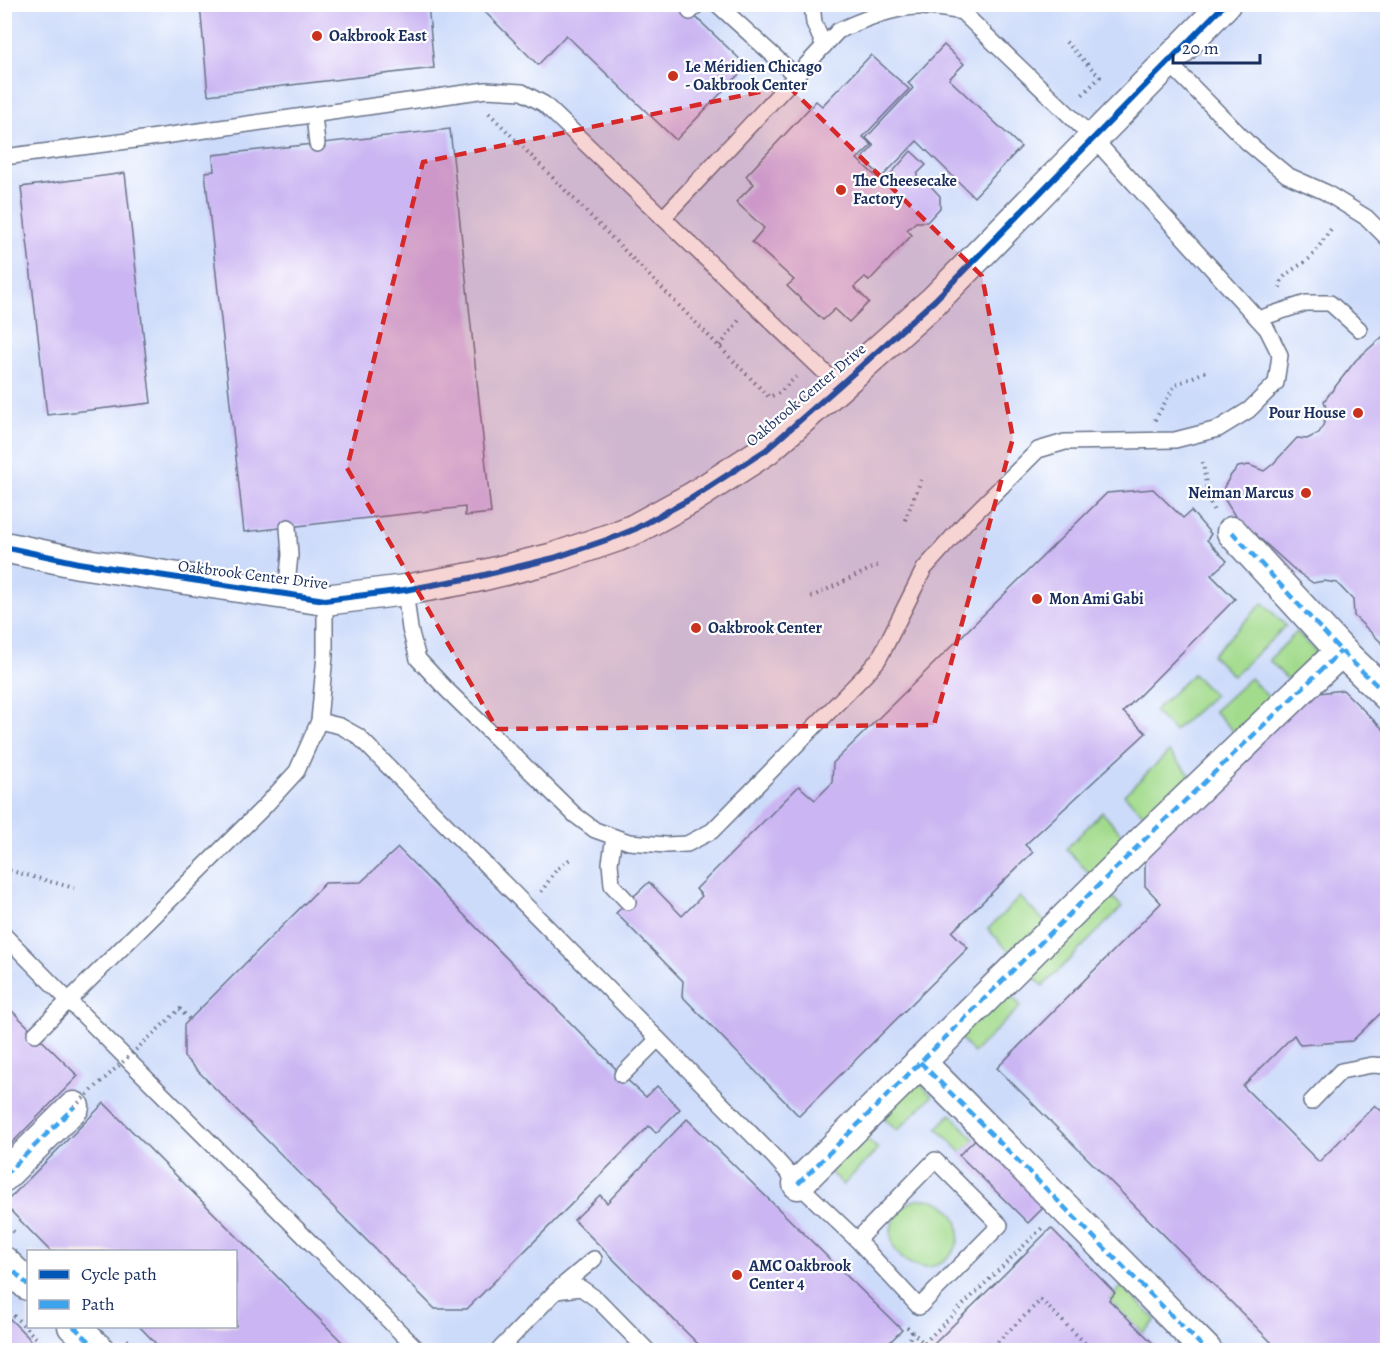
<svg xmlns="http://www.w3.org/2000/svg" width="1392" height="1355" viewBox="0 0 1392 1355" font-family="Alegreya,serif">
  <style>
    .built { fill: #cddbfa; fill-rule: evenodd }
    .green { fill: #a3db8d; stroke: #5f8576; stroke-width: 1.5 }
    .building { fill: #cbb5f2 }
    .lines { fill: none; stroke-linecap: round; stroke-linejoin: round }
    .lane-casing { stroke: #687289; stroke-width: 18 }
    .street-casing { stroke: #687289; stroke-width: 33 }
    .path { stroke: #687289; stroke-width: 4; stroke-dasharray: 1.5 4.5; stroke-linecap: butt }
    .lane { stroke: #fff; stroke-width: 15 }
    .street { stroke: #fff; stroke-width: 30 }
    .path-bridge { stroke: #687289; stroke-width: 4; stroke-dasharray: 1.5 4.5; stroke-linecap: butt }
    .quiet { stroke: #3da3ed; stroke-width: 4.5; stroke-dasharray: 9 4.5; stroke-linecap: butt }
    .cycleway-casing { stroke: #fff; stroke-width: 10 }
    .cycleway { stroke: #0057b8; stroke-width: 6 }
    .marked { fill: #d62828; fill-opacity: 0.2; stroke: #d62828; stroke-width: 4.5; stroke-dasharray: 12 8; stroke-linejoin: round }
    .poi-dot { fill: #c8321e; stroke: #fff; stroke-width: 2 }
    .labels { text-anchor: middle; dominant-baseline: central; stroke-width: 4.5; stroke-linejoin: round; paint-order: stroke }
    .poi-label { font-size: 16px; font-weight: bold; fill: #1b2f5e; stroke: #fff; text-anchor: start }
    .street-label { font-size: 16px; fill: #1b2f5e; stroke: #fff }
  </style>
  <rect width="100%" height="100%" fill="#fff"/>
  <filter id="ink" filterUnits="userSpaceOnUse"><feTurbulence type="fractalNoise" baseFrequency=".0167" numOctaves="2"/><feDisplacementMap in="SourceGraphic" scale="12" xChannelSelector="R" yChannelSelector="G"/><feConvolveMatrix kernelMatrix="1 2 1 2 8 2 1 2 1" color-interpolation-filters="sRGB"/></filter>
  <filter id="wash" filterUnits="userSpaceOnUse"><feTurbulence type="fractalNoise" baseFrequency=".008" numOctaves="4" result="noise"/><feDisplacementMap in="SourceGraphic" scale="24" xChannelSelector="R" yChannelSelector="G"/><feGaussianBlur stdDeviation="1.35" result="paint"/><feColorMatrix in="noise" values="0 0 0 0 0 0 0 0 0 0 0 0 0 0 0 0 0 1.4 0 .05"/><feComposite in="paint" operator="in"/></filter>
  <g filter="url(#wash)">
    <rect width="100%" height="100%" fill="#f6edda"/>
    <!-- built -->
    <path class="built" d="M5,5H1387V1350H5ZM28,1252H236V1326H28Z"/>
    <!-- green -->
    <g class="green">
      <path d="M1263,603L1286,626L1233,676L1212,655Z"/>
      <path d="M1297,632L1319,655L1291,683L1269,660Z"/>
      <path d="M1193,674L1214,695L1174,731L1154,711Z"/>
      <path d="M1250,678L1273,702L1239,737L1214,711Z"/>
      <path d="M1169,752L1195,780L1151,821L1124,795Z"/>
      <path d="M1102,812L1130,843L1095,879L1066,849Z"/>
      <path d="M1104,888L1122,907L1043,986L1023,967Z"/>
      <path d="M1020,897L1048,925L1015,958L988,929Z"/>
      <path d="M1005,989L1021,1006L973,1053L958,1035Z"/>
      <path d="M914,1077L932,1096L897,1131L879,1113Z"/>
      <path d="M951,1114L975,1140L962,1153L937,1128Z"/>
      <path d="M859,1131L878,1149L843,1185L825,1167Z"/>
      <circle cx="925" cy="1233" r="34"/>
      <path d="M1122,1286L1156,1320L1143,1333L1109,1300Z"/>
    </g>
    <g id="blocks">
      <!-- building -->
      <g class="building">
        <path d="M200,4H428L434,68L208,95Z"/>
        <path d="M477,4H682L747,66L676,140L566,35L538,65Z"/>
        <path d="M944,45L964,64L949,79L1021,147L974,197L917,141L882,177L862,158L874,146L866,138L913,88L908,83Z"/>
        <path d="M871,55L909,89L863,137L872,145L857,159L883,183L911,151L926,165L917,174L918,182L926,181L940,196V208L927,222H916L907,230L912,235L869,281L865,277L854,287L869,302L849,322L835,309L823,320L787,286L794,280L752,242L764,228L736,202L754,184L746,176L816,101L822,106Z"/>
        <path d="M450,129L491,513L465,516V507L244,532L205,172L214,171L213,155Z"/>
        <path d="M125,173L151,403L47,415L21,187Z"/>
        <path d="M1388,332V649L1354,616L1353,600L1337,583L1324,581L1313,583L1296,571L1235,516L1225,500L1224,487L1231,475L1238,467L1249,465L1264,471L1273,464L1297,438L1307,439L1319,433L1324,423L1327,411L1324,401L1356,360Z"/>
        <path d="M1153,489L1183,518L1191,511L1211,534L1207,540L1227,561L1211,575L1235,599L1123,712L1146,733L1025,845L1033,852L952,932L968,948L799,1116L682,996L683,981L616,913L649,882L682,916L702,896L696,889L799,786L815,800L832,783L833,763L1107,493Z"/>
        <path d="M1343,690L1388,734V1006L1352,1041L1300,1045L1294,1035L1243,1086L1319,1162L1375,1105L1388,1117V1350H1279L997,1068L1161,903L1145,886V847L1311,694Z"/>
        <path d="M398,848L622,1075L646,1097L657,1086L680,1109L656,1133L649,1126L467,1309H435L184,1057V1025L325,883L361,882Z"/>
        <path d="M4,1003L78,1076L4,1151Z"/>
        <path d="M104,1103L350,1350H162L139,1326H236V1252H51L4,1204Z"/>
        <path d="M687,1119L902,1330L882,1350H704L574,1220L600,1195L607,1203Z"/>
        <path d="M983,1132L1051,1200L1028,1223L959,1155Z"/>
        <path d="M1051,1228L1115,1293L1109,1300L1160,1350H928Z"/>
        <path d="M4,1313L28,1337L36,1350H4Z"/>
      </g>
    </g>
  </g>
  <g filter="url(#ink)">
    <use href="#blocks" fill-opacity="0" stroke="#687289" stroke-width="1.5"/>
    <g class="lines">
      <!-- lane casing -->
      <g class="lane-casing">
        <g id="lane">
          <path d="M717,4L796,76"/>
          <path d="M812,4L814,23L824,46"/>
          <path d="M690,12L698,4"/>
          <path d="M1168,62L1247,142L1287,175L1325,192L1367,218L1388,239"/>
          <path d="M314,115L317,144"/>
          <path d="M4,157L143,139L486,90L522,92L544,104L839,386"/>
          <path d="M1258,319L1306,303H1330L1359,329"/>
          <path d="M405,590L410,629L418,659L447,690L575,815L595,830L629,842L666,845L687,844L712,831L865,675L878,660L884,649L924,569L965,523L1038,450L1065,442L1175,440L1218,429L1249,410L1276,383L1280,355L1267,329L1093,138L962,12C944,9 924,5 905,8C882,12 859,21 838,31L663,218"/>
          <path d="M286,594L290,555L288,527"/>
          <path d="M319,721L340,726L358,736L658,1039L622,1075"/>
          <path d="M614,837L610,863L612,885L628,902"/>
          <path d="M4,935L68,1000L418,1350"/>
          <path d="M35,1034L264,807L297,771L319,721L325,655V600"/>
          <path d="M658,1039L775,1158L798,1184L857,1240L919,1307L1000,1225L935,1160L857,1240"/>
          <path d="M1311,1102L1341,1071L1372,1065L1388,1066"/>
          <path d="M556,1291L581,1288L598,1300L647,1350"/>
          <path d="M499,1350L556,1291L594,1259"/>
        </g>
      </g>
      <!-- street casing -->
      <g class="street-casing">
        <g id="street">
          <path d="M1232,532L1341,651L1388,696"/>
          <path d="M4,547L79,563L325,600L405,590L476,577L554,558L618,536L635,529L692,498L766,450L839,386L935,300L1225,4"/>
          <path d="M920,1062L1206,1350"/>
          <path d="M4,1176L74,1107"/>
          <path d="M798,1184L1142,842L1341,651"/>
          <path d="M4,1262L28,1285"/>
          <path d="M73,1326L99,1350"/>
        </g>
      </g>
      <!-- path -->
      <g class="path">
        <path d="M1066,42L1100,77L1080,97"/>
        <path d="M489,113L769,397L779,393L796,377"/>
        <path d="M1280,288C1281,271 1300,268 1311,257C1318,249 1324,238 1331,229"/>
        <path d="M720,346L739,320"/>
        <path d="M1155,420L1175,385L1209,370"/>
        <path d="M1203,462L1208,499L1214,511"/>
        <path d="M905,520L921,480"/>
        <path d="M811,597L881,564"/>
        <path d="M4,869L74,888"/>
        <path d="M541,892L557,869L573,857"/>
        <path d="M4,1223L15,1233"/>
        <path d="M5,1307L42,1344L45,1350"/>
        <path d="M907,1327L924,1343L1044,1226"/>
        <path d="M127,1340L144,1350"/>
        <path d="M906,1350L912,1331"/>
        <path d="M989,1350L1041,1300L1092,1350"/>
      </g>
      <!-- lane -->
      <use href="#lane" class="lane"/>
      <!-- street -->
      <use href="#street" class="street"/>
      <!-- path-bridge -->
      <path class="path-bridge" d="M74,1107L180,1009L189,1019"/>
      <!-- quiet -->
      <g class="quiet">
        <path d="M1232,532L1341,651L1388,696"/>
        <path d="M920,1062L1206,1350"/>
        <path d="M4,1176L74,1107"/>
        <path d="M798,1184L1142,842L1341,651"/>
        <path d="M4,1262L28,1285"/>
        <path d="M73,1326L99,1350"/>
      </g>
      <!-- cycleway casing -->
      <g class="cycleway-casing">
        <path id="cycleway" d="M4,547L79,563L325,600L405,590L476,577L554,558L618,536L635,529L692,498L766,450L839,386L935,300L1225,4"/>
      </g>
      <!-- cycleway -->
      <use href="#cycleway" class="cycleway"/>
    </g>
  </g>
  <!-- marked area -->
  <path class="marked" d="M788,86L982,276L1013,438L934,725L497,729L347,468L423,162Z"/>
  <!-- markers -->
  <g class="poi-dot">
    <circle cx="317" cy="36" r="6"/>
    <circle cx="673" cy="76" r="6"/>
    <circle cx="841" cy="190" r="6"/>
    <circle cx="1358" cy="413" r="6"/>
    <circle cx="1306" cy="493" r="6"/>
    <circle cx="1037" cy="599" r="6"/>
    <circle cx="696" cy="628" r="6"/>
    <circle cx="737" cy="1275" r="6"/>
  </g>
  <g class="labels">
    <!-- poi labels -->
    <g class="poi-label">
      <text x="329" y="36">Oakbrook East</text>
      <text x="685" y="67">Le Méridien Chicago<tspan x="685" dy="18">- Oakbrook Center</tspan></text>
      <text x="853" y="181">The Cheesecake<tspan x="853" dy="18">Factory</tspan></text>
      <text x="1346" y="413" text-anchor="end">Pour House</text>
      <text x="1294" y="493" text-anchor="end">Neiman Marcus</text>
      <text x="1049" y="599">Mon Ami Gabi</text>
      <text x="708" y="628">Oakbrook Center</text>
      <text x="749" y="1266">AMC Oakbrook<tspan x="749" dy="18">Center 4</tspan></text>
    </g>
    <!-- street labels -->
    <g class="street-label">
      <text transform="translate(806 395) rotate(-40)">Oakbrook Center Drive</text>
      <text transform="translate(253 575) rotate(7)">Oakbrook Center Drive</text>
    </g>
  </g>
  <!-- margin -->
  <rect width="1392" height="1355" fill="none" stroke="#fff" stroke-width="24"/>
  <!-- legend -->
  <rect x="27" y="1250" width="210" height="78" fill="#ffffff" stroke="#a4acbf" stroke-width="1.5"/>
  <rect x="39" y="1270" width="30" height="9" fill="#0057b8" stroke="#a4acbf" stroke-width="1.5"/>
  <text x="81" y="1280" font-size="18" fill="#1b2f5e">Cycle path</text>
  <rect x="39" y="1300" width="30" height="9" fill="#3da3ed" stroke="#a4acbf" stroke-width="1.5"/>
  <text x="81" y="1310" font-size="18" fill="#1b2f5e">Path</text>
  <!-- scale -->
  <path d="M1173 54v9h87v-9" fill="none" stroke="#1b2f5e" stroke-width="3"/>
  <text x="1182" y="54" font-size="18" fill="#1b2f5e" stroke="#ffffff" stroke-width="4.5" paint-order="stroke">20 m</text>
</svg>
